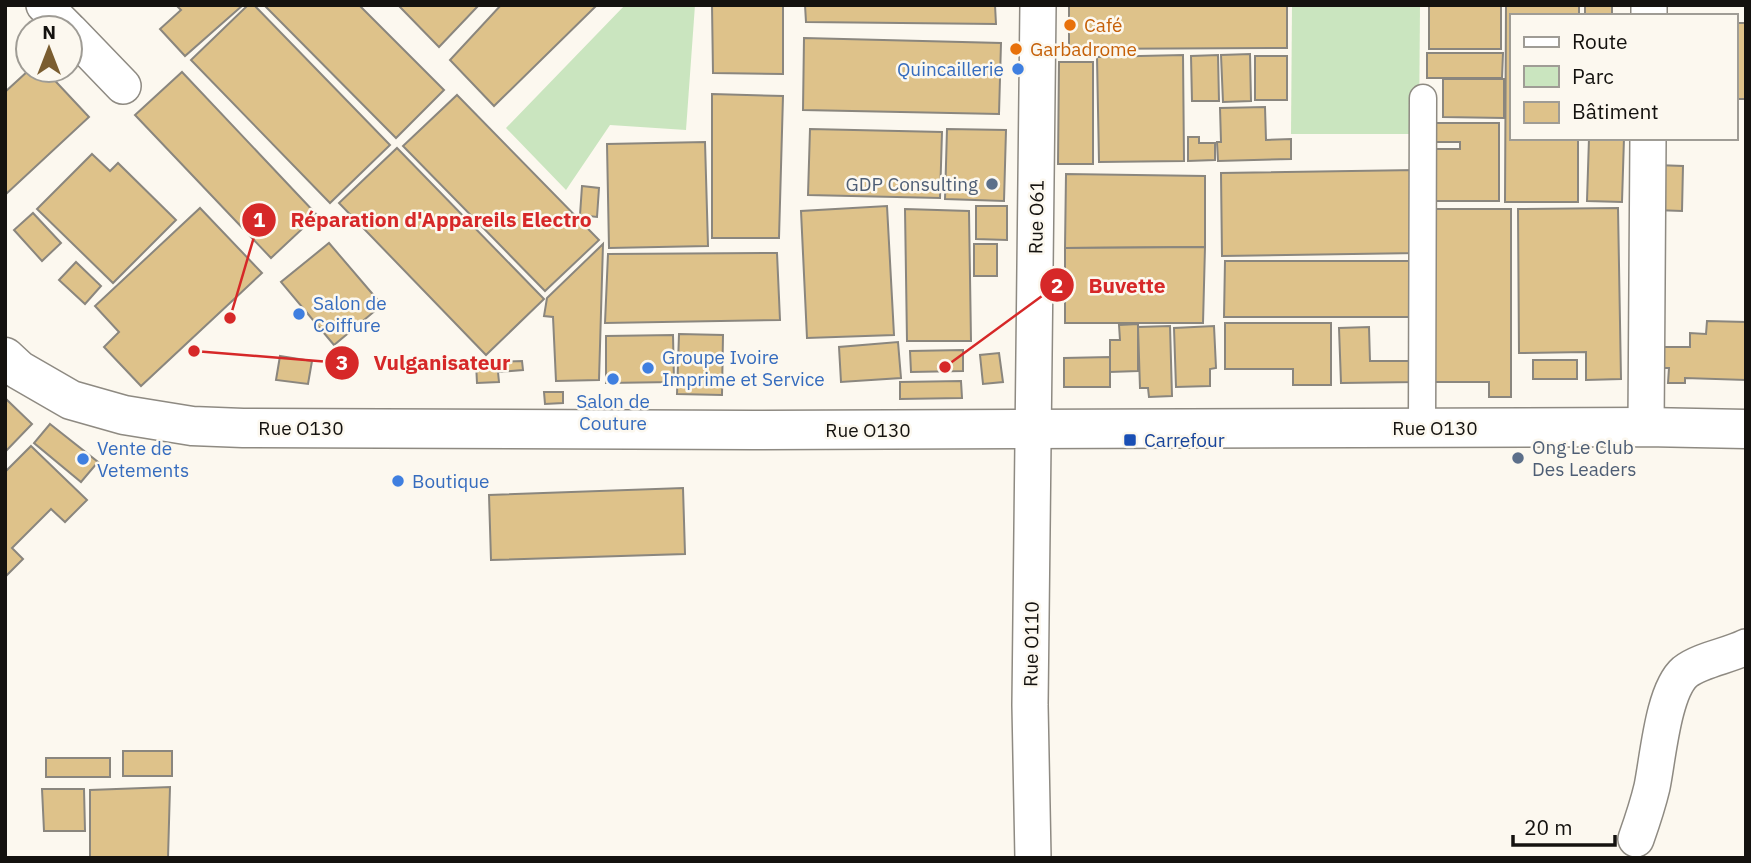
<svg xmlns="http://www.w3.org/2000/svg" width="1751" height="863" viewBox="0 0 1751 863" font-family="'IBM Plex Sans',sans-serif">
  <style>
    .green { fill: #cae5bf }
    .building { fill: #dec28a; stroke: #8a867e; stroke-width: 2 }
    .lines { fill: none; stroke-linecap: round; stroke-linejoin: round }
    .pedestrian-casing { stroke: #8e8a82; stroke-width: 29 }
    .minor-casing { stroke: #8e8a82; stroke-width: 38 }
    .tertiary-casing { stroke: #8e8a82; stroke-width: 41 }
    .pedestrian { stroke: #fff; stroke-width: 26 }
    .minor { stroke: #fff; stroke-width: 35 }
    .tertiary { stroke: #fff; stroke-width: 38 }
    .food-dot { fill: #e8710a; stroke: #fcf8ef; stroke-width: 2.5 }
    .shop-dot { fill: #3f7fe0; stroke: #fcf8ef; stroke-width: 2.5 }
    .service-dot { fill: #5c6f8a; stroke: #fcf8ef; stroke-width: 2.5 }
    .transit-dot { fill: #1a4fb4; stroke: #fcf8ef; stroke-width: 2.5 }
    .labels { text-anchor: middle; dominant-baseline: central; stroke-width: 5; stroke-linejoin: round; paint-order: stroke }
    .food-label { font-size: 19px; fill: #c56008; stroke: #fcf8ef; text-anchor: start }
    .shop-label { font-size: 19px; fill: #366cbe; stroke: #fcf8ef; text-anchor: start }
    .service-label { font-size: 19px; fill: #4e5e75; stroke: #fcf8ef; text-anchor: end }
    .street-label { font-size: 19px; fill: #14120f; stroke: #fcf8ef }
    .transit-label { font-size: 19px; fill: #164399; stroke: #fcf8ef; text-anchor: start }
    .leader { fill: none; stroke: #d62828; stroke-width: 2.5 }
    .callout-dot { fill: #d62828; stroke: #fcf8ef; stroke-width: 2.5 }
    .mark-label { font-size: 21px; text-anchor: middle; font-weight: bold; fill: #fff }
    .callout-label { font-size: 21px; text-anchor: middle; font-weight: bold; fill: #d62828; stroke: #fcf8ef; stroke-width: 5; stroke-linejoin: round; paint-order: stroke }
  </style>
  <rect width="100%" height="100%" fill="#fcf8ef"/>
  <!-- green -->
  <g class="green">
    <path d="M625,5H695L686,130L610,125L566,190L506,128Z"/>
    <path d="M1292,5H1420L1419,134H1291Z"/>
  </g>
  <!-- building -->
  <g class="building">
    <path d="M176,5H243L185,56L160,29L181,10Z"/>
    <path d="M248,5H254L390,145L330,203L191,60Z"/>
    <path d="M264,5H359L444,90L396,138Z"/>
    <path d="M398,5H479L439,47Z"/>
    <path d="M501,5H593L595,7L494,106L450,60Z"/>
    <path d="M712,5H783V74L713,73Z"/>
    <path d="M805,5H995L996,24L806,22Z"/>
    <path d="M1069,5H1287V48L1069,49Z"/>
    <rect x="1429" y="5" width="72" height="44"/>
    <path d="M1506,5H1579V16H1511V138H1578V202H1505Z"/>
    <rect x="1585" y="5" width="27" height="11"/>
    <rect x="1735" y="23" width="11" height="76"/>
    <path d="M804,38L1001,43L999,114L803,110Z"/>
    <path d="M1427,53H1503L1502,78H1427Z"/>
    <path d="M1250,54L1251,101L1223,102L1221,55Z"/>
    <path d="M1183,55L1184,161L1099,162L1097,57Z"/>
    <path d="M1218,55L1219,101H1192L1191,56Z"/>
    <rect x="1255" y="56" width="32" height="44"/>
    <path d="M1059,62H1093V164H1058Z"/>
    <path d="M29,70H45L89,117L5,195V92Z"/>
    <path d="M182,72L317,215L271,258L135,115Z"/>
    <path d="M1443,79H1504V118L1443,117Z"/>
    <path d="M712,94L783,96L779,238H712Z"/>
    <path d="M457,95L599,240L545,291L403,146Z"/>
    <path d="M1265,107L1266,140L1291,139V159L1218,161L1217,142H1221L1220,108Z"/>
    <path d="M1431,123H1499V201H1430V149H1460V142H1431Z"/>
    <path d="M810,129L942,132L940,198L808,195Z"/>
    <path d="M947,129L1006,130L1004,201L945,199Z"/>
    <path d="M1188,137H1199V143H1215V160L1188,161Z"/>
    <path d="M1589,138H1624L1622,202L1587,201Z"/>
    <path d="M705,142L708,246L609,248L607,144Z"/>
    <path d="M397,148L544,299L486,355L339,203Z"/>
    <path d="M92,154L110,171L118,163L176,220L113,283L37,209Z"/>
    <path d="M1656,165L1683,166L1682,211L1655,210Z"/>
    <path d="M1416,170L1418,253L1222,256L1221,173Z"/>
    <path d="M1066,174L1205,176V247L1065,248Z"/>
    <path d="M582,186L599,188L597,217L580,215Z"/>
    <path d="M887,206L894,335L807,338L801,211Z"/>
    <path d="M976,206H1007V240L976,239Z"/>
    <path d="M200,208L262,273L141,386L104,347L119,332L95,306Z"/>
    <path d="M1618,208L1621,379L1586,380V352L1519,353L1518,209Z"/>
    <path d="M905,209L969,211L971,341H907Z"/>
    <path d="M1429,209H1511V397H1489V382H1429Z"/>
    <path d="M33,213L61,243L42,261L14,230Z"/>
    <path d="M329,243L382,305L334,345L281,282Z"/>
    <path d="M603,244L599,380L556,381L553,317L544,316L547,298Z"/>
    <rect x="974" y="244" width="23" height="32"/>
    <path d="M1205,247L1203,323H1065V248Z"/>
    <path d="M777,253L780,320L605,323L608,254Z"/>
    <path d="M1225,261H1421V317H1224Z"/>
    <path d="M76,262L101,286L85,304L59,280Z"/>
    <path d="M1707,321L1746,322V380L1685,378V383H1668L1669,368H1662L1663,347H1690V333L1706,334Z"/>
    <path d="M1225,323H1331V385H1293V369H1225Z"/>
    <path d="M1138,324V371L1110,372V340H1120L1119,325Z"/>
    <path d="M1170,326L1172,396L1149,397L1148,388H1140L1138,327Z"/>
    <path d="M1214,326L1216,368L1210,369V386L1176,387L1174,328Z"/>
    <path d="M1369,327L1370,361H1416V382L1341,383L1339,328Z"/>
    <path d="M679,334L723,335L722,395L677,394Z"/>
    <path d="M673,335L674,382L606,383V336Z"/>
    <path d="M898,342L901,378L841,382L839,347Z"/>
    <path d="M963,350V371L911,372L910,351Z"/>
    <path d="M999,353L1003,382L983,384L980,355Z"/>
    <path d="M280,356L312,361L308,384L276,380Z"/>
    <path d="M1110,357V387H1064V358Z"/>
    <rect x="1533" y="360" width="44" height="19"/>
    <path d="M522,361L523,370L498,372L499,382L477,383L476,363Z"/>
    <path d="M961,381L962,398L900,399V382Z"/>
    <path d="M544,392H563V403L545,404Z"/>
    <path d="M5,398L32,424L5,452Z"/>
    <path d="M50,424L98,462L81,482L34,443Z"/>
    <path d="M31,446L87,500L65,522L51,509L12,548L23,559L5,577V472Z"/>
    <path d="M683,488L685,554L491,560L489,495Z"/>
    <rect x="123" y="751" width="49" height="25"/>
    <rect x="46" y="758" width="64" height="19"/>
    <path d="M170,787L168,858H90V790Z"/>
    <path d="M42,789H84L85,831H44Z"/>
  </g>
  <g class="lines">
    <!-- pedestrian casing -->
    <g class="pedestrian-casing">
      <path id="pedestrian" d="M1422,428L1423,98"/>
    </g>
    <!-- minor casing -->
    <g class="minor-casing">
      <g id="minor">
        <path d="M44,5L67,28"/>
        <path d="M1649,16V5"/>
        <path d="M70,31L123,86"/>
        <path d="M1646,427L1648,138"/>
        <path d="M1636,839C1642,822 1648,804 1652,787C1658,758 1663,691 1685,672C1700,660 1728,656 1746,647"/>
        <path d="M1033,858L1030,705L1038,5"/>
      </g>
    </g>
    <!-- tertiary casing -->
    <g class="tertiary-casing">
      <path id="tertiary" d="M5,357L19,370L71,400L124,415L192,426L243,428L753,430L1646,427L1746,429"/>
    </g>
    <!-- pedestrian -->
    <use href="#pedestrian" class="pedestrian"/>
    <!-- minor -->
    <use href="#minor" class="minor"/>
    <!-- tertiary -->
    <use href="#tertiary" class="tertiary"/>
  </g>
  <!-- markers -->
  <g class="food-dot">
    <circle cx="1070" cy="25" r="7"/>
    <circle cx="1016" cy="49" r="7"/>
  </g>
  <g class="shop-dot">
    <circle cx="1018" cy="69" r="7"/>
    <circle cx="299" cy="314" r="7"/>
    <circle cx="648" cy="368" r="7"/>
    <circle cx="613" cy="379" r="7"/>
    <circle cx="83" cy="459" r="7"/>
    <circle cx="398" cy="481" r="7"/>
  </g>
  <g class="service-dot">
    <circle cx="992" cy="184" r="7"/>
    <circle cx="1518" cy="458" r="7"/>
  </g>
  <rect class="transit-dot" x="1123" y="433" width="14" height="14" rx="3.5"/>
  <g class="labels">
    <!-- food labels -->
    <g class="food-label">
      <text x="1084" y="25">Café</text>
      <text x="1030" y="49">Garbadrome</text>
    </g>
    <!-- shop labels -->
    <g class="shop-label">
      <text x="1004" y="69" text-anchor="end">Quincaillerie</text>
      <text x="313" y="303">Salon de<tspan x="313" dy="22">Coiffure</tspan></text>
      <text x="662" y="357">Groupe Ivoire<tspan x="662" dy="22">Imprime et Service</tspan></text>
      <text x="613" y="401" text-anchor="middle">Salon de<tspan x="613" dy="22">Couture</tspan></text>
      <text x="97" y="448">Vente de<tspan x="97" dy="22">Vetements</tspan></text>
      <text x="412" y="481">Boutique</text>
    </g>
    <!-- service labels -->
    <g class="service-label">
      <text x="978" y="184">GDP Consulting</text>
      <text x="1532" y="447" text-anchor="start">Ong Le Club<tspan x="1532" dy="22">Des Leaders</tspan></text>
    </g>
    <!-- street labels -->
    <g class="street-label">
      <text transform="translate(1036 217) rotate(-89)">Rue O61</text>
      <text x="301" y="428">Rue O130</text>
      <text x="1435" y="428">Rue O130</text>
      <text x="868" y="430">Rue O130</text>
      <text transform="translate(1031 644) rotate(-89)">Rue O110</text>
    </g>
    <!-- transit labels -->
    <g class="transit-label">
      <text x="1144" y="440">Carrefour</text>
    </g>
  </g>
  <!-- callouts -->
  <path class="leader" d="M230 318L259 220M945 367L1057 285M194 351L342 363"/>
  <g class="callout-dot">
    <circle cx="230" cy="318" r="7"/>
    <circle cx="945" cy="367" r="7"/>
    <circle cx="194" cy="351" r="7"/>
    <circle cx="259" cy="220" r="18"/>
    <circle cx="1057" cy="285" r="18"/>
    <circle cx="342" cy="363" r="18"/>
  </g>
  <g class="mark-label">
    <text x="259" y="227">1</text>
    <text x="1057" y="293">2</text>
    <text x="342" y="370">3</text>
  </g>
  <g class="callout-label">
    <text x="441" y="227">Réparation d'Appareils Electro</text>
    <text x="1127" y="293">Buvette</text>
    <text x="442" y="370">Vulganisateur</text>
  </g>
  <!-- border -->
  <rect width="1751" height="863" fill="none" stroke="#14120f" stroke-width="14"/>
  <!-- legend -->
  <rect x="1510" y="14" width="228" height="126" fill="#fcf8ef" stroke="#9f9c95" stroke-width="2"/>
  <rect x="1524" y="37" width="35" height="10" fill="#ffffff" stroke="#9f9c95" stroke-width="2"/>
  <text x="1572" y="49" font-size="21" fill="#14120f">Route</text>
  <rect x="1524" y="66" width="35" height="21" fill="#cae5bf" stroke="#9f9c95" stroke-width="2"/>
  <text x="1572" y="84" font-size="21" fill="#14120f">Parc</text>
  <rect x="1524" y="102" width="35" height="21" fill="#dec28a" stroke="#9f9c95" stroke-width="2"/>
  <text x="1572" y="119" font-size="21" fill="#14120f">Bâtiment</text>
  <!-- north arrow -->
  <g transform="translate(49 49)"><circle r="33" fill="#fcf8ef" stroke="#9f9c95" stroke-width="2"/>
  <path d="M0-5L12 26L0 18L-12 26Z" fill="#7a5d30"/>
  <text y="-10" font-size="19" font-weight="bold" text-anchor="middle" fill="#14120f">N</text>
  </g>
  <!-- scale -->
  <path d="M1513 835v10h102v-10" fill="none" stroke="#14120f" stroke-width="3.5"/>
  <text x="1524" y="835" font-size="21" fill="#14120f" stroke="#fcf8ef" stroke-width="5" paint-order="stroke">20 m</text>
</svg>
